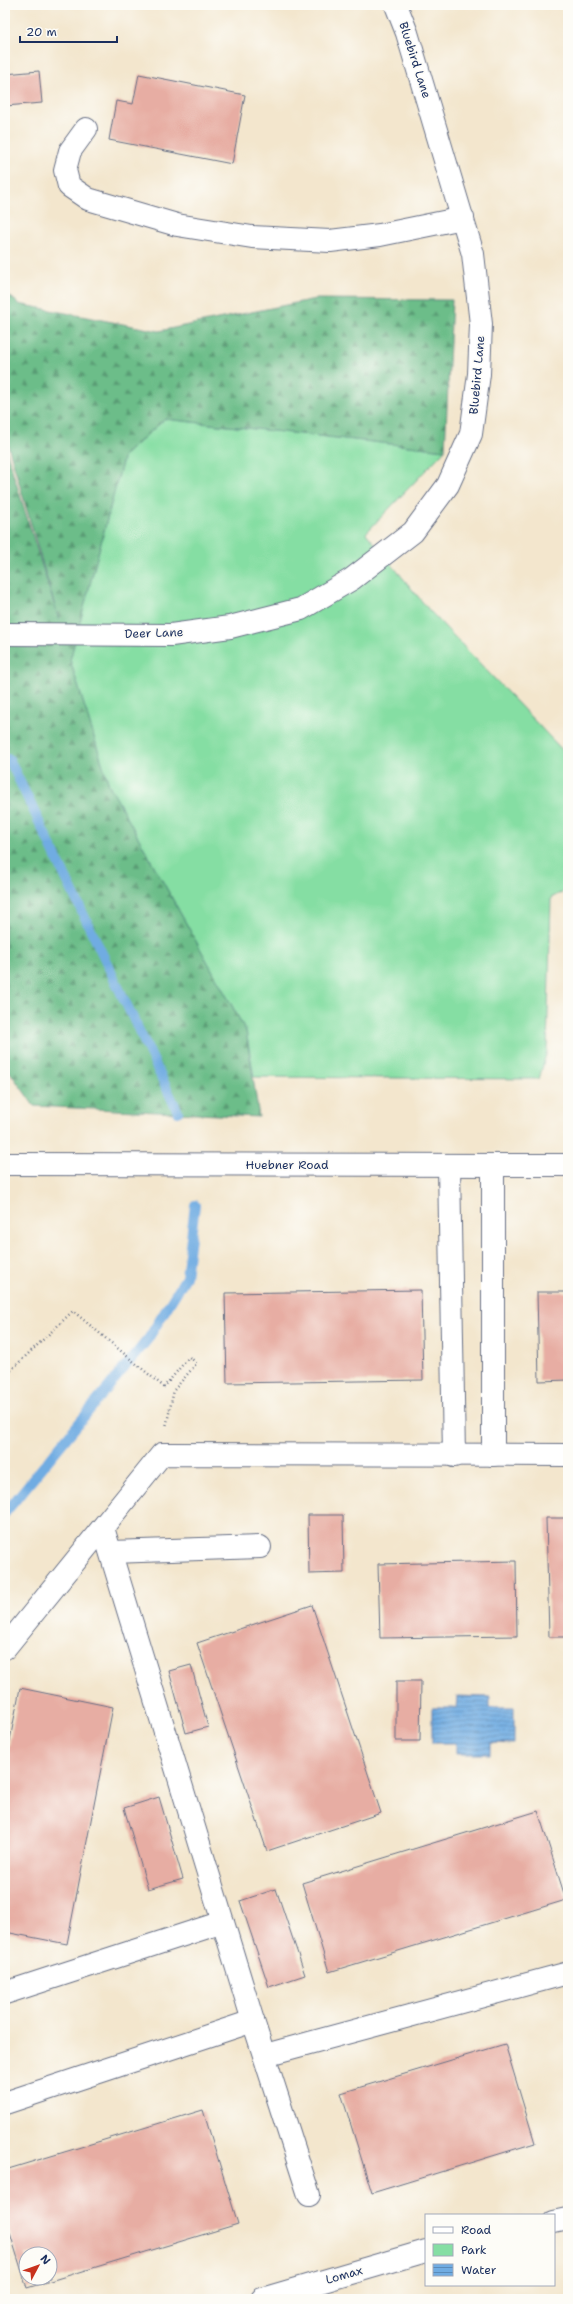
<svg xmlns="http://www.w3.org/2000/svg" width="573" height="2304" viewBox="0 0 573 2304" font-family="'Shantell Sans',sans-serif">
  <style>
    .green { fill: #85dea3; stroke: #508680 }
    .forest { fill: url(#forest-firs); stroke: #447674 }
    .water { fill: url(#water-rules); stroke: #466ea0 }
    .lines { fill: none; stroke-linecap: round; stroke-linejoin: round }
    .stream { stroke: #70ace2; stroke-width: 10 }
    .building { fill: #e7ada3; fill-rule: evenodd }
    .minor-casing { stroke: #676f85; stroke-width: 24 }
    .major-casing { stroke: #676f85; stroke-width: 24 }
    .path { stroke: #676f85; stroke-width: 2.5; stroke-dasharray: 1 3; stroke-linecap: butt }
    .minor { stroke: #fff; stroke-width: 22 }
    .major { stroke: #fff; stroke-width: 22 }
    .labels { text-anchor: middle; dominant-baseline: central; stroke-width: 3.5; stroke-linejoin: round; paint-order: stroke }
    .street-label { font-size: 12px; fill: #1b2f5e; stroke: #fdfcf7 }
  </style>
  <defs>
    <pattern id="forest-firs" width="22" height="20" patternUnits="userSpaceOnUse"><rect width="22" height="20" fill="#6cbd89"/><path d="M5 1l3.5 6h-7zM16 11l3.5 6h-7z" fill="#589a73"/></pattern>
    <pattern id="water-rules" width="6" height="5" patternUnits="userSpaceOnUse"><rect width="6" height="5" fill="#70ace2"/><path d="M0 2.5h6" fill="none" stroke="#5b8cba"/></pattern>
  </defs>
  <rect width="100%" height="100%" fill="#fdfcf7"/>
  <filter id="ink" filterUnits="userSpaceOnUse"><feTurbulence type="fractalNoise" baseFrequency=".025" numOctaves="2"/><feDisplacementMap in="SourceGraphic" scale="8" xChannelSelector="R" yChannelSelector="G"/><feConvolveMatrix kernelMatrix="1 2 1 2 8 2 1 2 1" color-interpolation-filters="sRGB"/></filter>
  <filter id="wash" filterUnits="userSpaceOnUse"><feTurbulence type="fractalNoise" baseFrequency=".012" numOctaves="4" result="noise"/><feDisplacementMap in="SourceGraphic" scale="16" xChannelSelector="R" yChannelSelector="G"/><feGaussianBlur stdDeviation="0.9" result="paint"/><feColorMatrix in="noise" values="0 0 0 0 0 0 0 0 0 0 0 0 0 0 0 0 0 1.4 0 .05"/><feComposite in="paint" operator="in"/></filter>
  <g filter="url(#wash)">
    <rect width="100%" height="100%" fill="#f3e6cd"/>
    <!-- green -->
    <path class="green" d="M165,419L445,450L366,533L429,610L568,756V889L551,898L547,1051L539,1079L254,1077L246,1031L109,785L70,660L124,455Z"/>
    <!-- forest -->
    <path class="forest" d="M5,292L19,304L159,331L315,299L452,300L445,450L165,419L124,455L70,660L109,785L246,1031L259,1117L34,1106L5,1065V447L59,620L5,435Z"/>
    <!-- water -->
    <path class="water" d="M457,1696L490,1697V1708H514V1744L490,1743V1754H456V1743H432V1708H456Z"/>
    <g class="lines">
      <!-- stream -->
      <g class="stream">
        <path d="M9,759L178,1112"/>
        <path d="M5,1513L148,1339L186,1277L195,1205"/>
      </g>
    </g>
    <g id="blocks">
      <!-- building -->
      <g class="building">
        <path d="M39,71L42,103L5,106V74Z"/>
        <path d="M139,74L245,95L232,164L109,140L116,101L133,104Z"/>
        <path d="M421,1290L423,1380L227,1383L225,1293Z"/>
        <path d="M537,1292H568V1380L539,1381Z"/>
        <path d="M308,1515H343L344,1573L309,1574Z"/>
        <path d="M546,1518H568V1637H549Z"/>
        <path d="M516,1561L517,1636L380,1638L378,1564Z"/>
        <path d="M312,1605L381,1813L267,1851L197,1643Z"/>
        <path d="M191,1665L208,1727L186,1733L169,1671Z"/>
        <path d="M396,1681H421L420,1741H396Z"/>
        <path d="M20,1688L113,1707L67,1944L5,1932V1766Z"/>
        <path d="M159,1797L183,1879L148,1889L124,1808Z"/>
        <path d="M538,1811L566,1900L329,1972L302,1883Z"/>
        <path d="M276,1889L305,1975L269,1987L240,1901Z"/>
        <path d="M505,2044L535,2143L372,2193L341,2093Z"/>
        <path d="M203,2110L238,2224L27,2288L5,2217V2170ZM26,2254H50V2278H26Z"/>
      </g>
    </g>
  </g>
  <g filter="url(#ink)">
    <use href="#blocks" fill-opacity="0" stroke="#676f85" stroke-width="1"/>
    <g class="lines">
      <!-- minor casing -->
      <g class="minor-casing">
        <g id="minor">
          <path d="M86,129L70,151L65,170L69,186L88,199L177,225L252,237L330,241L380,235L463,218"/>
          <path d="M5,634L171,635L230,627L301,609L352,579L413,532L448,485L471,434L479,374L481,324L473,254L407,33L396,5"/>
          <path d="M449,1165L454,1456"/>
          <path d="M493,1455V1165"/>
          <path d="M103,1528L253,2021L309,2195"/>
          <path d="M111,1552L260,1547"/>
          <path d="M5,1648L162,1454L568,1455"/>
          <path d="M5,1993L223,1922"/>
          <path d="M265,2055L568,1973"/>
          <path d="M5,2103L253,2021"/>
          <path d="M554,2222L568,2219"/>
          <path d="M262,2299L426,2251"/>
        </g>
      </g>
      <!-- major casing -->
      <g class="major-casing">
        <path id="major" d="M5,1164L568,1165"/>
      </g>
      <!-- path -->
      <path class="path" d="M5,1376L73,1311L164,1387L189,1357L197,1363L174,1390L166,1427"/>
      <!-- minor -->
      <use href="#minor" class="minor"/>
      <!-- major -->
      <use href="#major" class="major"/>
    </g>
  </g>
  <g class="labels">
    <!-- street labels -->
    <g class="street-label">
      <text transform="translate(415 60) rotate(72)">Bluebird Lane</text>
      <text transform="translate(477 375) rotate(-85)">Bluebird Lane</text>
      <text transform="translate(154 633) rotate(-2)">Deer Lane</text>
      <text x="287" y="1165">Huebner Road</text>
      <text transform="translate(344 2275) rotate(-16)">Lomax</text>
    </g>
  </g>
  <!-- margin -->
  <rect width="573" height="2304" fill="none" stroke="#fdfcf7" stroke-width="20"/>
  <!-- legend -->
  <rect x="425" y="2214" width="130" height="72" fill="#fdfcf7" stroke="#a3aaba"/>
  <rect x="433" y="2227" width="20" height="6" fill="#ffffff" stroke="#a3aaba"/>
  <text x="461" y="2234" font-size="12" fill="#1b2f5e">Road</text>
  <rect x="433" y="2244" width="20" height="12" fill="#85dea3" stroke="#a3aaba"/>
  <text x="461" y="2254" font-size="12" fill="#1b2f5e">Park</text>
  <rect x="433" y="2264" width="20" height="12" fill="url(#water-rules)" stroke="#a3aaba"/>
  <text x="461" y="2274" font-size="12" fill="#1b2f5e">Water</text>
  <!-- north arrow -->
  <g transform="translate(38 2266) rotate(49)"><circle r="19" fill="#fdfcf7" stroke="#a3aaba"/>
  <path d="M0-3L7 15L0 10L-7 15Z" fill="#c8321e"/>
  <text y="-6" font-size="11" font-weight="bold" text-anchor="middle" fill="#1b2f5e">N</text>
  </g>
  <!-- scale -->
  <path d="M20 36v6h97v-6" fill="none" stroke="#1b2f5e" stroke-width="2"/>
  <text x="26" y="36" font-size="12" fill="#1b2f5e" stroke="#fdfcf7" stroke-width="3" paint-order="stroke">20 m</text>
</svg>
